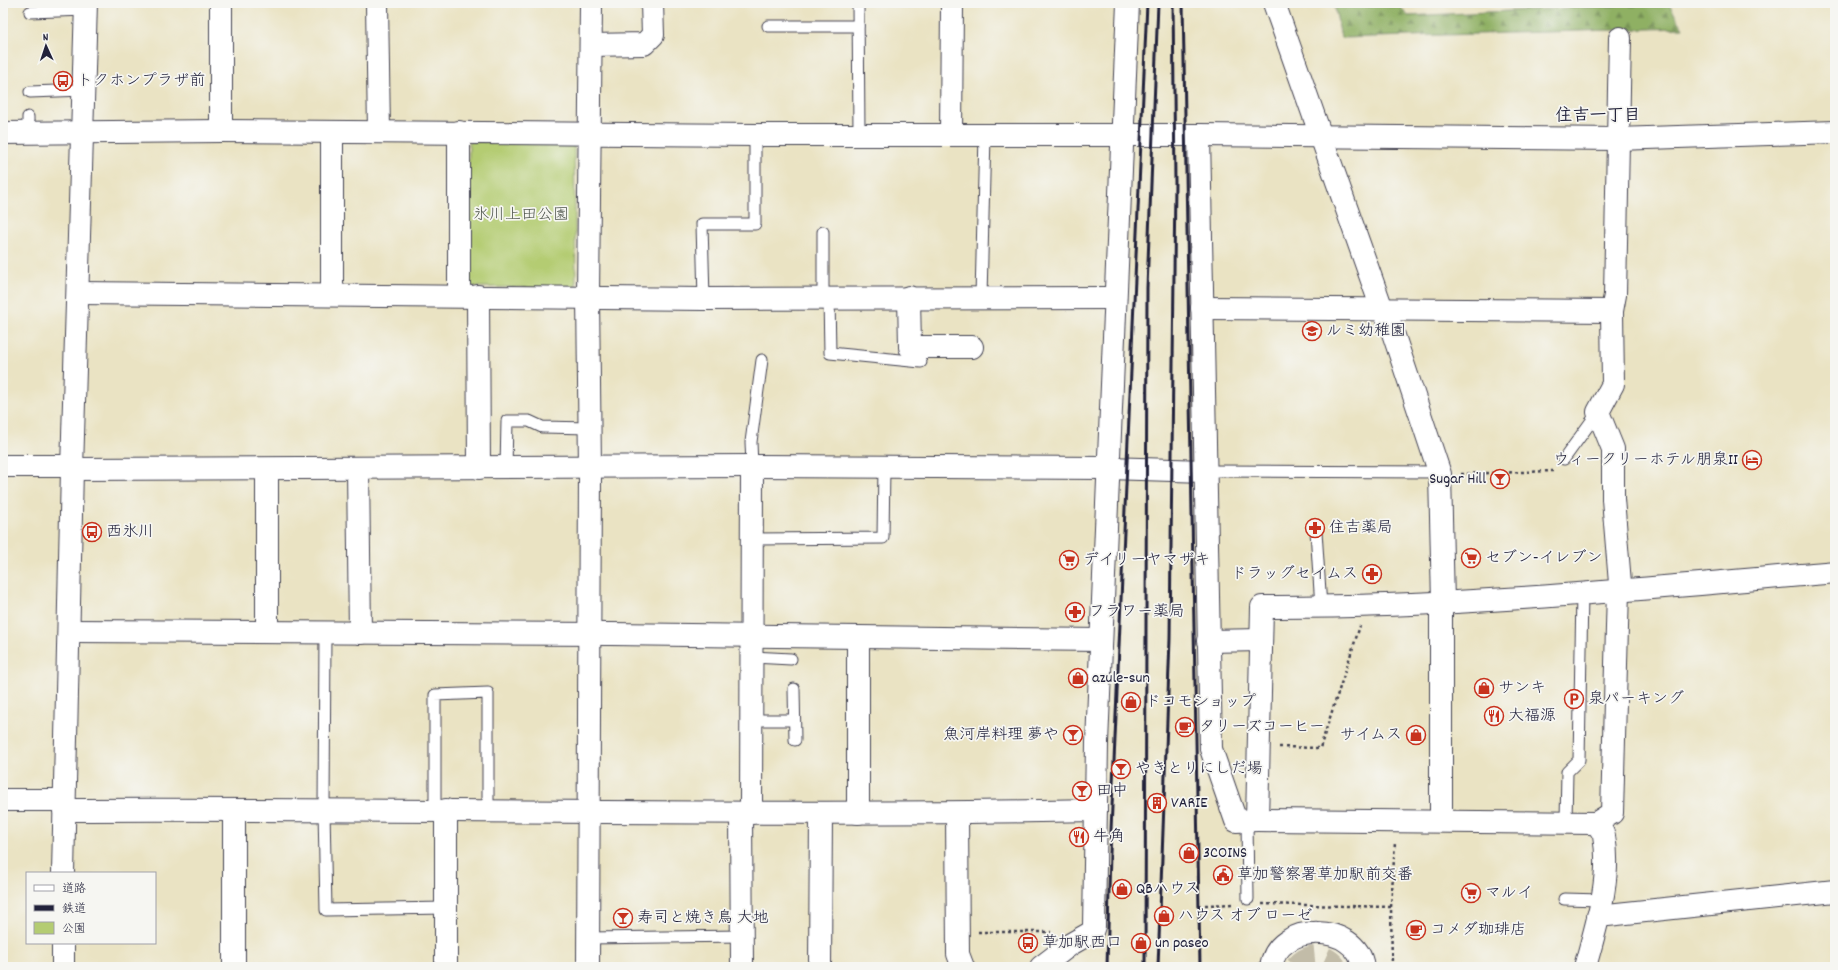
<svg xmlns="http://www.w3.org/2000/svg" width="1838" height="970" viewBox="0 0 1838 970" font-family="Dekko,'Klee One',sans-serif">
  <style>
    .forest { fill: url(#forest-firs); stroke: #586950 }
    .park { fill: #b4cc72; stroke: #6b7756 }
    .lines { fill: none; stroke-linecap: round; stroke-linejoin: round }
    .minor-tunnel { stroke: #c2bca8; stroke-width: 22; stroke-dasharray: 22 11; stroke-linecap: butt }
    .service-casing { stroke: #403f4f; stroke-width: 13 }
    .minor-casing { stroke: #403f4f; stroke-width: 24 }
    .tertiary-casing { stroke: #403f4f; stroke-width: 24 }
    .path { stroke: #403f4f; stroke-width: 2.5; stroke-dasharray: 3 3; stroke-linecap: butt }
    .service { stroke: #fff; stroke-width: 11 }
    .minor { stroke: #fff; stroke-width: 22 }
    .tertiary { stroke: #fff; stroke-width: 22 }
    .rail { stroke: #22223b; stroke-width: 3 }
    .labels { text-anchor: middle; dominant-baseline: central; stroke-width: 3.5; stroke-linejoin: round; paint-order: stroke }
    .poi-label { font-size: 16px; fill: #22223b; stroke: #f6f6f2; text-anchor: start }
    .park-label { font-size: 16px; fill: #4e554c; stroke: #f6f6f2 }
    .neighbourhood-label { font-size: 17px; font-weight: bold; fill: #22223b; stroke: #f6f6f2 }
  </style>
  <defs>
    <pattern id="forest-firs" width="22" height="20" patternUnits="userSpaceOnUse"><rect width="22" height="20" fill="#8fb064"/><path d="M5 1l3.5 6h-7zM16 11l3.5 6h-7z" fill="#748f54"/></pattern>
  </defs>
  <rect width="100%" height="100%" fill="#f6f6f2"/>
  <filter id="ink" filterUnits="userSpaceOnUse"><feTurbulence type="fractalNoise" baseFrequency=".025" numOctaves="2"/><feDisplacementMap in="SourceGraphic" scale="8" xChannelSelector="R" yChannelSelector="G"/><feConvolveMatrix kernelMatrix="1 2 1 2 8 2 1 2 1" color-interpolation-filters="sRGB"/></filter>
  <filter id="wash" filterUnits="userSpaceOnUse"><feTurbulence type="fractalNoise" baseFrequency=".012" numOctaves="4" result="noise"/><feDisplacementMap in="SourceGraphic" scale="16" xChannelSelector="R" yChannelSelector="G"/><feGaussianBlur stdDeviation="0.9" result="paint"/><feColorMatrix in="noise" values="0 0 0 0 0 0 0 0 0 0 0 0 0 0 0 0 0 1.4 0 .05"/><feComposite in="paint" operator="in"/></filter>
  <g filter="url(#wash)">
    <rect width="100%" height="100%" fill="#eae3c3"/>
    <!-- forest -->
    <path class="forest" d="M1334,3H1397L1408,16L1668,3L1683,28L1341,38Z"/>
    <!-- park -->
    <path class="park" d="M574,141L576,288L471,287L467,283L469,142Z"/>
  </g>
  <g filter="url(#ink)">
    <g class="lines">
      <!-- minor-tunnel -->
      <path class="minor-tunnel" d="M1296,967C1308,953 1325,952 1336,967"/>
      <!-- service casing -->
      <g class="service-casing">
        <g id="service">
          <path d="M858,3L859,134"/>
          <path d="M30,12L86,10"/>
          <path d="M768,26H858"/>
          <path d="M30,92L84,90"/>
          <path d="M28,117V132"/>
          <path d="M823,232V298"/>
          <path d="M981,297L985,135"/>
          <path d="M829,298L830,353L921,362"/>
          <path d="M704,299L702,224H755V135"/>
          <path d="M1564,459L1598,412"/>
          <path d="M752,466L751,442L762,360"/>
          <path d="M506,468L507,421H529L542,427L590,428"/>
          <path d="M1205,471L1439,472"/>
          <path d="M1316,531L1321,607"/>
          <path d="M753,539L883,538L884,467"/>
          <path d="M325,632L324,810L326,910L446,908"/>
          <path d="M753,657L791,659"/>
          <path d="M794,689L795,740"/>
          <path d="M752,720H794"/>
          <path d="M435,810V695L488,693V810"/>
          <path d="M1247,820L1248,899"/>
          <path d="M1566,821L1567,772L1579,760L1582,594"/>
          <path d="M1564,899L1601,900"/>
          <path d="M588,938L742,936"/>
        </g>
      </g>
      <!-- minor casing -->
      <g class="minor-casing">
        <g id="minor">
          <path d="M221,3V131"/>
          <path d="M377,3L379,132"/>
          <path d="M1274,3L1382,309L1390,324L1440,474L1443,603"/>
          <path d="M591,45L644,44L653,35L652,3"/>
          <path d="M3,133L221,131L755,135H1199L1617,139L1835,132"/>
          <path d="M332,133V294"/>
          <path d="M951,135L952,3"/>
          <path d="M1199,135L1211,749L1236,821L1257,820L1262,607C1454,608 1644,589 1835,572"/>
          <path d="M78,293L704,299L1115,298"/>
          <path d="M459,295V132"/>
          <path d="M478,296L479,468"/>
          <path d="M909,297L910,347H972"/>
          <path d="M1202,308L1612,311"/>
          <path d="M3,466H72"/>
          <path d="M358,468L360,633"/>
          <path d="M72,469L752,466L1108,468L1205,471"/>
          <path d="M1441,604V820"/>
          <path d="M69,631L611,634L1101,640"/>
          <path d="M267,632V469"/>
          <path d="M1208,641L1261,640"/>
          <path d="M3,800H64"/>
          <path d="M64,810C408,808 752,817 1096,810"/>
          <path d="M234,810V967"/>
          <path d="M446,810V967"/>
          <path d="M741,813L742,967"/>
          <path d="M751,813L752,466"/>
          <path d="M858,813V637"/>
          <path d="M1596,823L1612,813L1618,590L1620,583L1613,499V449L1598,412L1613,384L1612,311L1615,295L1620,38"/>
          <path d="M1598,916L1835,891"/>
          <path d="M820,967L821,813"/>
          <path d="M1041,967L1071,944L1092,932L1094,926L1097,743L1128,3"/>
          <path d="M1271,967C1277,921 1357,922 1363,967"/>
        </g>
      </g>
      <!-- tertiary casing -->
      <g class="tertiary-casing">
        <g id="tertiary">
          <path d="M957,813L958,954L963,967"/>
          <path d="M1257,820L1596,823C1599,827 1603,831 1604,836C1612,879 1596,926 1585,967"/>
          <path d="M63,873L72,469L86,3"/>
          <path d="M63,967V943"/>
          <path d="M588,967L590,468L588,297L591,3"/>
        </g>
      </g>
      <!-- path -->
      <g class="path">
        <path d="M1461,474L1553,471"/>
        <path d="M1279,747L1320,748L1360,626"/>
        <path d="M1262,904L1391,907L1392,967"/>
        <path d="M1205,905L1235,904"/>
        <path d="M1391,907L1395,842"/>
        <path d="M978,932H1051"/>
      </g>
      <!-- service -->
      <use href="#service" class="service"/>
      <!-- minor -->
      <use href="#minor" class="minor"/>
      <!-- tertiary -->
      <use href="#tertiary" class="tertiary"/>
      <!-- rail -->
      <g class="rail">
        <path d="M1183,3L1200,967"/>
        <path d="M1107,967L1110,853L1147,3"/>
        <path d="M1145,967L1147,288L1158,3"/>
        <path d="M1158,967L1170,639L1175,182L1173,3"/>
      </g>
    </g>
  </g>
  <!-- icons -->
  <defs>
    <g id="bus-ring" transform="scale(1)"><circle r="9.5" fill="#f6f6f2" stroke="#c8321e" stroke-width="1.5"/><path d="M-5-6H5V4H4V6H2V4H-2V6H-4V4H-5ZM-3.5-4V0h7V-4ZM-3.5 1.2v1.5H-2V1.2ZM2 1.2v1.5H3.5V1.2Z" fill="#c8321e"/></g>
    <g id="school-ring" transform="scale(1)"><circle r="9.5" fill="#f6f6f2" stroke="#c8321e" stroke-width="1.5"/><path d="M0-5L7-2L0 1L-7-2ZM-4 1L0 2.5L4 1V4Q0 6-4 4Z" fill="#c8321e"/></g>
    <g id="hotel-ring" transform="scale(1)"><circle r="9.5" fill="#f6f6f2" stroke="#c8321e" stroke-width="1.5"/><path d="M-6-4.5h1.5V1H6V5H4.5V3h-9V5H-6ZM-4 0a1.8 1.8 0 1 1 3.6 0ZM.5 0V-2.5h3Q6-2.5 6 0Z" fill="#c8321e"/></g>
    <g id="bar-ring" transform="scale(1)"><circle r="9.5" fill="#f6f6f2" stroke="#c8321e" stroke-width="1.5"/><path d="M-6-5H6L.8 .8V4.5H3.5V6h-7V4.5H-.8V.8Z" fill="#c8321e"/></g>
    <g id="pharmacy-ring" transform="scale(1)"><circle r="9.5" fill="#f6f6f2" stroke="#c8321e" stroke-width="1.5"/><path d="M-2-6h4v4h4v4h-4v4h-4v-4h-4v-4h4Z" fill="#c8321e"/></g>
    <g id="supermarket-ring" transform="scale(1)"><circle r="9.5" fill="#f6f6f2" stroke="#c8321e" stroke-width="1.5"/><path d="M-6-5.5h2.5l.6 2H6L4.5 2H-2.5L-4.4-4H-6ZM-1.5 3.2a1.3 1.3 0 1 0 .1 0ZM3 3.2a1.3 1.3 0 1 0 .1 0Z" fill="#c8321e"/></g>
    <g id="shop-ring" transform="scale(1)"><circle r="9.5" fill="#f6f6f2" stroke="#c8321e" stroke-width="1.5"/><path d="M-5-2.5h2.3a2.7 3.5 0 0 1 5.4 0H5L5.5 6h-11ZM-1.5-2.5h3a1.5 2.3 0 0 0-3 0Z" fill="#c8321e"/></g>
    <g id="parking-ring" transform="scale(1)"><circle r="9.5" fill="#f6f6f2" stroke="#c8321e" stroke-width="1.5"/><path d="M-3.5-5.5H1a3.5 3.5 0 0 1 0 7H-1V5.5H-3.5ZM-1-3.4V-.6H.8a1.4 1.4 0 0 0 0-2.8Z" fill="#c8321e"/></g>
    <g id="restaurant-ring" transform="scale(1)"><circle r="9.5" fill="#f6f6f2" stroke="#c8321e" stroke-width="1.5"/><path d="M-5-6h1v4h1v-4h1v4h1v-4h1v5L-1.5 .5V6h-2V.5L-5-1ZM5-6V6H3V1.5H1.5Q1.5-4 5-6Z" fill="#c8321e"/></g>
    <g id="cafe-ring" transform="scale(1)"><circle r="9.5" fill="#f6f6f2" stroke="#c8321e" stroke-width="1.5"/><path d="M-5.5-4.5H6V0H3Q3 3.5 0 3.5H-2.5Q-5.5 3.5-5.5 0ZM3-3.2v2h1.7v-2ZM-6 4.5H4V6H-6Z" fill="#c8321e"/></g>
    <g id="building-ring" transform="scale(1)"><circle r="9.5" fill="#f6f6f2" stroke="#c8321e" stroke-width="1.5"/><path d="M-4-6H4V6H1V3H-1V6H-4ZM-2.5-4.3h1.7v1.8h-1.7ZM.8-4.3h1.7v1.8H.8ZM-2.5-1h1.7V.8h-1.7ZM.8-1h1.7V.8H.8Z" fill="#c8321e"/></g>
    <g id="civic-ring" transform="scale(1)"><circle r="9.5" fill="#f6f6f2" stroke="#c8321e" stroke-width="1.5"/><path d="M-.6-6.5H3V-4.5H.6V-3L4-1V1h2V6H-6V1h2V-1L-.6-3ZM-1.2 2.5V6h2.4V2.5Z" fill="#c8321e"/></g>
  </defs>
  <g fill-rule="evenodd">
    <use href="#bus-ring" x="63" y="81"/>
    <use href="#school-ring" x="1312" y="331"/>
    <use href="#hotel-ring" x="1752" y="460"/>
    <use href="#bar-ring" x="1500" y="479"/>
    <use href="#pharmacy-ring" x="1315" y="528"/>
    <use href="#bus-ring" x="92" y="532"/>
    <use href="#supermarket-ring" x="1471" y="558"/>
    <use href="#supermarket-ring" x="1069" y="560"/>
    <use href="#pharmacy-ring" x="1372" y="574"/>
    <use href="#pharmacy-ring" x="1075" y="612"/>
    <use href="#shop-ring" x="1078" y="678"/>
    <use href="#shop-ring" x="1484" y="688"/>
    <use href="#parking-ring" x="1574" y="699"/>
    <use href="#shop-ring" x="1131" y="702"/>
    <use href="#restaurant-ring" x="1494" y="716"/>
    <use href="#cafe-ring" x="1185" y="727"/>
    <use href="#bar-ring" x="1073" y="735"/>
    <use href="#shop-ring" x="1416" y="735"/>
    <use href="#bar-ring" x="1121" y="769"/>
    <use href="#bar-ring" x="1082" y="791"/>
    <use href="#building-ring" x="1157" y="803"/>
    <use href="#restaurant-ring" x="1079" y="837"/>
    <use href="#shop-ring" x="1189" y="853"/>
    <use href="#civic-ring" x="1223" y="875"/>
    <use href="#shop-ring" x="1122" y="889"/>
    <use href="#supermarket-ring" x="1471" y="893"/>
    <use href="#shop-ring" x="1164" y="916"/>
    <use href="#bar-ring" x="623" y="918"/>
    <use href="#cafe-ring" x="1416" y="930"/>
    <use href="#bus-ring" x="1028" y="943"/>
    <use href="#shop-ring" x="1141" y="943"/>
  </g>
  <g class="labels">
    <!-- poi labels -->
    <g class="poi-label">
      <text x="77" y="81">トクホンプラザ前</text>
      <text x="1326" y="331">ルミ幼稚園</text>
      <text x="1738" y="460" text-anchor="end">ウィークリーホテル朋泉II</text>
      <text x="1486" y="479" text-anchor="end">Sugar Hill</text>
      <text x="1329" y="528">住吉薬局</text>
      <text x="106" y="532">西氷川</text>
      <text x="1485" y="558">セブン-イレブン</text>
      <text x="1083" y="560">デイリーヤマザキ</text>
      <text x="1358" y="574" text-anchor="end">ドラッグセイムス</text>
      <text x="1089" y="612">フラワー薬局</text>
      <text x="1092" y="678">azule-sun</text>
      <text x="1498" y="688">サンキ</text>
      <text x="1588" y="699">泉パーキング</text>
      <text x="1145" y="702">ドコモショップ</text>
      <text x="1508" y="716">大福源</text>
      <text x="1199" y="727">タリーズコーヒー</text>
      <text x="1059" y="735" text-anchor="end">魚河岸料理 夢や</text>
      <text x="1402" y="735" text-anchor="end">サイムス</text>
      <text x="1135" y="769">やきとりにしだ場</text>
      <text x="1096" y="791">田中</text>
      <text x="1171" y="803">VARIE</text>
      <text x="1093" y="837">牛角</text>
      <text x="1203" y="853">3COINS</text>
      <text x="1237" y="875">草加警察署草加駅前交番</text>
      <text x="1136" y="889">QBハウス</text>
      <text x="1485" y="893">マルイ</text>
      <text x="1178" y="916">ハウス オブ ローゼ</text>
      <text x="637" y="918">寿司と焼き鳥 大地</text>
      <text x="1430" y="930">コメダ珈琲店</text>
      <text x="1042" y="943">草加駅西口</text>
      <text x="1155" y="943">un paseo</text>
    </g>
    <!-- park labels -->
    <g class="park-label">
      <text x="521" y="215">氷川上田公園</text>
    </g>
    <!-- neighbourhood labels -->
    <g class="neighbourhood-label">
      <text x="1598" y="117">住吉一丁目</text>
    </g>
  </g>
  <!-- margin -->
  <rect width="1838" height="970" fill="none" stroke="#f6f6f2" stroke-width="16"/>
  <!-- legend -->
  <rect x="26" y="872" width="130" height="72" fill="#f6f6f2" stroke="#a1a1a9"/>
  <rect x="34" y="885" width="20" height="6" fill="#ffffff" stroke="#a1a1a9"/>
  <text x="62" y="892" font-size="12" fill="#22223b">道路</text>
  <rect x="34" y="905" width="20" height="6" fill="#22223b" stroke="#a1a1a9"/>
  <text x="62" y="912" font-size="12" fill="#22223b">鉄道</text>
  <rect x="34" y="922" width="20" height="12" fill="#b4cc72" stroke="#a1a1a9"/>
  <text x="62" y="932" font-size="12" fill="#22223b">公園</text>
  <!-- north arrow -->
  <g transform="translate(46 46) rotate(357)" stroke="#f6f6f2" stroke-width="3" paint-order="stroke">
  <path d="M0-3L7 15L0 10L-7 15Z" fill="#22223b"/>
  <text y="-6" font-size="11" font-weight="bold" text-anchor="middle" fill="#22223b">N</text>
  </g>
</svg>
